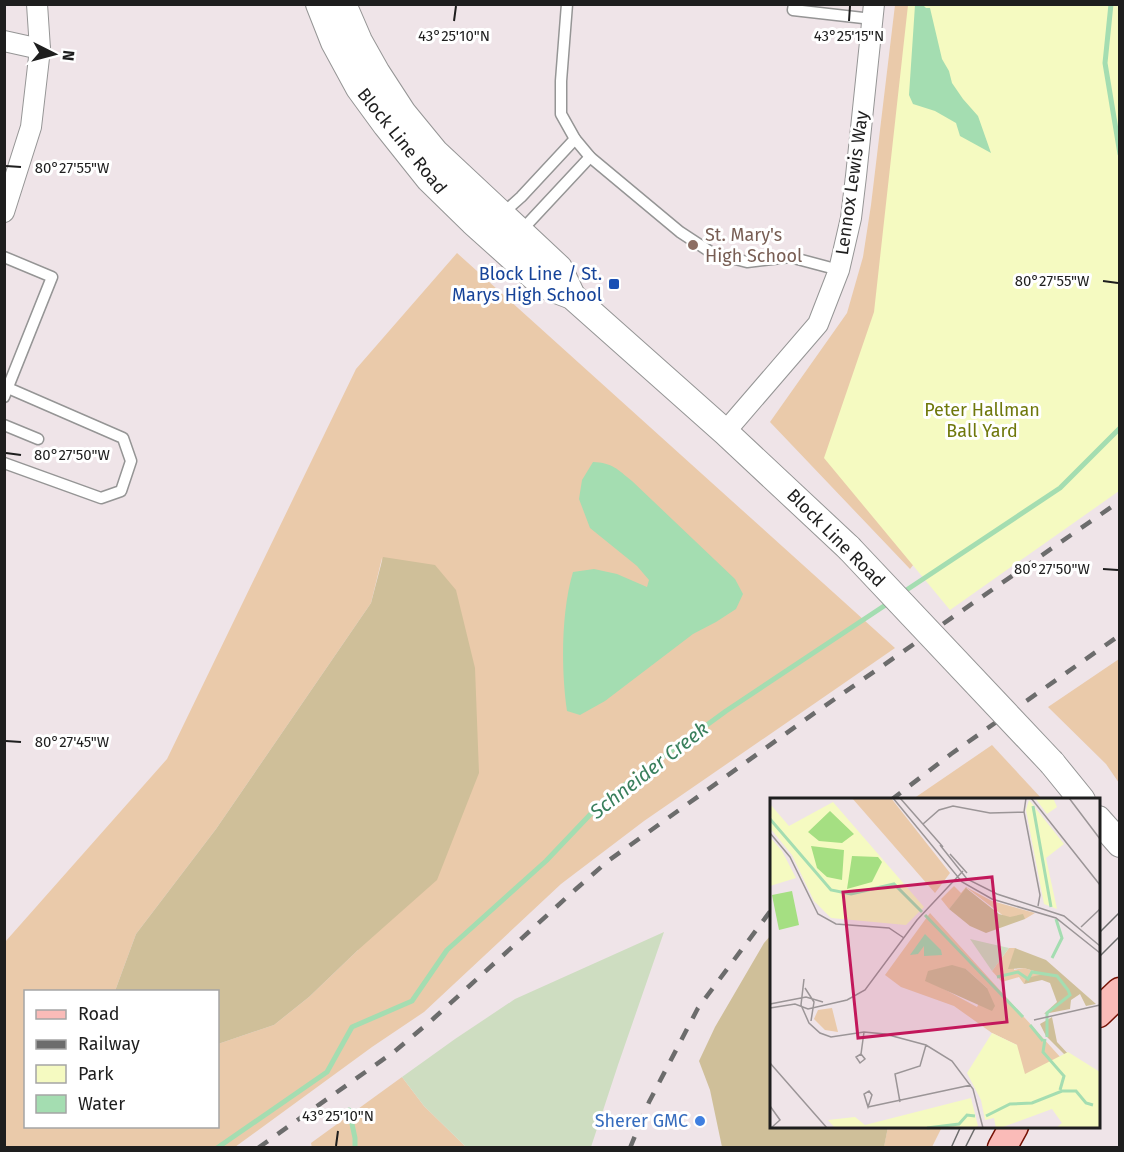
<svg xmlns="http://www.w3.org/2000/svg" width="1124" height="1152" viewBox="0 0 1124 1152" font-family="'Fira Sans',sans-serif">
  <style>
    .grass { fill: #eacaaa; fill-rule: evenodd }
    .forest { fill: #cfbf99 }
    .wetland { fill: #ceddc1 }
    .park { fill: #f5fac1 }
    .water { fill: #a4ddb1 }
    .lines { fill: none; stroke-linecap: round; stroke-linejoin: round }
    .stream { stroke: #a4ddb1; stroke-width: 5 }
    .service-casing { stroke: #959595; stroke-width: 13 }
    .minor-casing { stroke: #959595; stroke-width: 22 }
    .tertiary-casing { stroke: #959595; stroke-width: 28 }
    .secondary-casing { stroke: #761104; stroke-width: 31 }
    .service { stroke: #fff; stroke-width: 10 }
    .minor { stroke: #fff; stroke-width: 20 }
    .tertiary { stroke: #fff; stroke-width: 26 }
    .secondary { stroke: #fabbb8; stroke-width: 28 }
    .tram { stroke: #6c6c6c; stroke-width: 1.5 }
    .rail { stroke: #6c6c6c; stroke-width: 4.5; stroke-dasharray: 12 12; stroke-linecap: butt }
    .tertiary-bridge-casing { stroke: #959595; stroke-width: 28; stroke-linecap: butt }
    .tertiary-bridge { stroke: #fff; stroke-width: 26 }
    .ticks { fill: none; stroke: #1e1e1e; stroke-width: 2 }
    .education-dot { fill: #8d6e63; stroke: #fff; stroke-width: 2 }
    .transit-dot { fill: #1a4fb4; stroke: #fff; stroke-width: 2 }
    .shop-dot { fill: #3f7fe0; stroke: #fff; stroke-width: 2 }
    .labels { text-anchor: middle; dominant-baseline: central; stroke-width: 6; stroke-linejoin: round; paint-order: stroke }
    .street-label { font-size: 18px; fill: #1e1e1e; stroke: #fff }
    .education-label { font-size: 18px; fill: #785e54; stroke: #fff; text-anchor: start }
    .transit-label { font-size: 18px; fill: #164399; stroke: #fff; text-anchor: end }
    .park-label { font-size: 18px; fill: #6f780b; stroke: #fff }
    .shop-label { font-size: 18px; fill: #366cbe; stroke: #fff; text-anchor: end }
    .water-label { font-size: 20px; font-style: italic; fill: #397f5c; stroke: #fff }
    .inset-river { fill: none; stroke: #a4ddb1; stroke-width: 3 }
    .inset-road { fill: none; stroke: #9b9597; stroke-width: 1.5 }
    .view { fill: #c2185b; fill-opacity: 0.15; stroke: #c2185b; stroke-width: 3 }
    .inset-edge { fill: none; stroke: #1e1e1e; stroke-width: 3 }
    .ticks-label { font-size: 15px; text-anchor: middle; fill: #1e1e1e; stroke: #fff; stroke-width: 6; stroke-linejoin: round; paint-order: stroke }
  </style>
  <rect width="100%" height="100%" fill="#efe4e8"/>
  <!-- grass -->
  <g class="grass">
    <path d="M895,5H915L940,531L910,569L770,422L847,313L863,257L871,205Z"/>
    <path d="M457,253L895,648L644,821L561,884L424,1012L372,1047L235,1147L5,1148V942L167,759L356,369ZM382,558L358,950L309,997L274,1025L218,1044V1126H26V992L115,991L136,934L216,829L371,603Z"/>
    <path d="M1119,659V783L1106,764L1048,707Z"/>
    <path d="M992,745L1042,799H913Z"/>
    <path d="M402,1077L424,1106L466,1147L312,1148L311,1143Z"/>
    <path d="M888,1127H942L932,1147L881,1148L884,1146Z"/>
  </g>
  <!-- forest -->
  <g class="forest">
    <path d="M383,557L435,565L456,590L475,668L479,773L437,880L358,950L309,997L274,1025L218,1044V992L115,991L136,934L216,829L371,603Z"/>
    <path d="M771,935L772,1126L888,1127L884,1147H722L710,1090L699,1061L715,1027L764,943Z"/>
  </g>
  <!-- wetland -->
  <path class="wetland" d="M664,932L618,1065L591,1147H466L424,1106L402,1077L455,1039L515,999Z"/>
  <!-- park -->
  <path class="park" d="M908,5H1119V491L950,610L824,458L874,312Z"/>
  <!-- water -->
  <g class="water">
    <path d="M915,5H923L926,8H930L942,59L949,71L952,83L963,99L978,116L991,153L960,136L956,123L935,111L913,104L909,95Z"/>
    <path d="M593,462C613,463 617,469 632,481L735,579L743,594L736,609L716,622L693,634L605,701L580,715L567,711C561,670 561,612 573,572L594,569L617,574L647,587L649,580L637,566L590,528L579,499L582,480Z"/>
  </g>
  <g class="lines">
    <!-- stream -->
    <g class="stream">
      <path d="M1111,4L1105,63L1120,154"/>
      <path d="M902,593L1060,488L1120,428"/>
      <path d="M349,1110L355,1138V1148"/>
      <path d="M217,1148L327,1072L352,1027L412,1001L447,950L546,861L604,800L726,711L890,602"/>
    </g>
    <!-- service casing -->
    <g class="service-casing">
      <g id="service">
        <path d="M567,4L561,81V114L575,139L590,157L680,232L712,253L747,262L790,257L839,270"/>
        <path d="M794,4L793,10L872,19"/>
        <path d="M502,214L521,197L575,139"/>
        <path d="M520,232L590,157"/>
        <path d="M4,257L52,277L4,397"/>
        <path d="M4,425L38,439"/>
        <path d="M4,463L101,498L121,491L131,461L123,438L8,388"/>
      </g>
    </g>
    <!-- minor casing -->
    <g class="minor-casing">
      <g id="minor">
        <path d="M4,41L40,49"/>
        <path d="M4,212L31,127L40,49L37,4"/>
        <path d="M725,432L818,324L839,270L851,218L856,176L874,4"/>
      </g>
    </g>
    <!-- tertiary casing -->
    <g class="tertiary-casing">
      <g id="tertiary">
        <path d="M319,4L334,42L359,88L386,125L429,179L473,222L543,285L572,296L725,432L849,548"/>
        <path d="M343,4L359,41L377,73L403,113L435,152L559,268L572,296"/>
        <path d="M1052,763L1082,800"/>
        <path d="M1098,819L1120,844"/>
      </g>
    </g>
    <!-- secondary casing -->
    <g class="secondary-casing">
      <g id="secondary">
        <path d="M1098,1013L1120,992"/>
        <path d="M1002,1148L1014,1126"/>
      </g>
    </g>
    <!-- service -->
    <use href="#service" class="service"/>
    <!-- minor -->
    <use href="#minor" class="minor"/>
    <!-- tertiary -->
    <use href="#tertiary" class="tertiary"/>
    <!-- secondary -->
    <use href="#secondary" class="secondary"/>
    <!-- tram -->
    <g class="tram">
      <path d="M1098,934L1120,912"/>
      <path d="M1098,958L1120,936"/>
      <path d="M951,1148L961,1126"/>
      <path d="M965,1148L976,1126"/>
    </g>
    <!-- rail -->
    <g class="rail">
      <path d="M891,800L951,754L1120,635"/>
      <path d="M258,1148L395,1051L433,1019L576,889L608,861L816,712L1120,501"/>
      <path d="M630,1148L649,1102L698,1008L772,909"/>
    </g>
    <!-- tertiary-bridge casing -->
    <g class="tertiary-bridge-casing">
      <path id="tertiary-bridge" d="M849,548L1052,763"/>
    </g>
    <!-- tertiary-bridge -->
    <use href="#tertiary-bridge" class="tertiary-bridge"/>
  </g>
  <!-- ticks -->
  <path class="ticks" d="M454,21L456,6M849,21L850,6M6,166L21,167M1103,281L1118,283M6,453L21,455M1103,569L1118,570M6,741L21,742M336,1146L338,1131"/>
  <!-- markers -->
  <circle class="education-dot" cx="693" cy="245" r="6"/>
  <rect class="transit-dot" x="608" y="278" width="12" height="12" rx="3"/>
  <circle class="shop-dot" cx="700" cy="1121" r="6"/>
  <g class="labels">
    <!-- street labels -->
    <g class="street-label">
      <text transform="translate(402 141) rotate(51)">Block Line Road</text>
      <text transform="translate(852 183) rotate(-82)">Lennox Lewis Way</text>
      <text transform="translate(836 538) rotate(45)">Block Line Road</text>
    </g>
    <!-- education labels -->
    <g class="education-label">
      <text x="705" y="235">St. Mary's<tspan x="705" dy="21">High School</tspan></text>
    </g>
    <!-- transit labels -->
    <g class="transit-label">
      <text x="602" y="274">Block Line / St.<tspan x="602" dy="21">Marys High School</tspan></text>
    </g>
    <!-- park labels -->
    <g class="park-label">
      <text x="982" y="410">Peter Hallman<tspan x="982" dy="21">Ball Yard</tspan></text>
    </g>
    <!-- shop labels -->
    <g class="shop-label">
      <text x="688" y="1121">Sherer GMC</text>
    </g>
    <!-- water labels -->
    <g class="water-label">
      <text transform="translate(649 770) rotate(-38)">Schneider Creek</text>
    </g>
  </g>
  <!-- overview -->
  <g transform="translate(770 798)">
    <rect width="330" height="330" fill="#efe4e8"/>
    <path d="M82,0H121L180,75L165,95ZM184,88L191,95L196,89L222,103L265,115L255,121L235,119L197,90L179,111L171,101ZM160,115L301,271L330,330L318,314L220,298L247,247L222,235L184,208L131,189L115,177ZM196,171L217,190L207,209L161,184ZM239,150H245L244,172L254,170L276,177L256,181L254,186L249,179L232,184L222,173ZM62,210L68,234L55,232L44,221L48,212Z" fill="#eacaaa" fill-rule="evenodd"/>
    <path d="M196,90L229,116L240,119L253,116L255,121L216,135L200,128L179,111ZM245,150L276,162L326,206L316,208L310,196L301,202L300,211L274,216L287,204L280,185L272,182L254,186L256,180L274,176L254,170L238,171ZM182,167L196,171L217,190L225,208L222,213L155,183L158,173ZM282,219L287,244L300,258H296L276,238L270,226Z" fill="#cfbf99"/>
    <path d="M200,141L217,145L239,150L222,173Z" fill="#ceddc1"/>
    <path d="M265,0H283L287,9L277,16ZM259,2L294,46L276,60L287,111L274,106L256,12ZM63,4L154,109L136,127L61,120L44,103L22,57L0,30V6L19,28ZM0,39L12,53L26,80L0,88ZM222,235L247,247L255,276L298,254L330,274V330H286L292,325L282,311L230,330H226L224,320L215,322L211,302L197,275ZM201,300L208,328L203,330H65L58,322L85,319L95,327Z" fill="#f5fac1"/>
    <path d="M60,13L84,36L72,45L49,43L38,34ZM41,48L74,52L72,82L57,79L47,70ZM82,58L108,59L112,64L102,84L77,91ZM22,93L29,127L9,132L2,97Z" fill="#a5df82"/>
    <path d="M155,136L171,152L172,157L154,158V148L148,156L140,157Z" fill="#a4ddb1"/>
    <path class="inset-river" d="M263,8L281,109M0,21L61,92L81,96L124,86L152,114M155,117L253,219M282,160L292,140L286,121M227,179L248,174L258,181L262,174L287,178L298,192L300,197L277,215V239M260,227L273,243M275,241L273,254L294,278L290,292M216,318L240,306L262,305L292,293H306L316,305L323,307M157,330L189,326L197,317L205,318"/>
    <path class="inset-road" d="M123,0L192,84L222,101L286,120L330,155M130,0L173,49M256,0L254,14L270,97L268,108M261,0L330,87M299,0L330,41M153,26L169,12L183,8L220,15L254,14M0,35L20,59L48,116L66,126L119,130L134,140M170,47L197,81L227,96L294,118L330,148M180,56L197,75M311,129L330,111M34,181L31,207L39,225L50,235L61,239L94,234L115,236L156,247L182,263L203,291L213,330M35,190L44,204L41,223M0,206L36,199L53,204M0,210L25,206L38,211L77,202L95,192L147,122L193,73M264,222L330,207M91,256L95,261L90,265L86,259L91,256L94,234M0,265L57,330M99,293L102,297L98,309L94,296ZM130,304L125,276L150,268L156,247M0,308L10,322L1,330M98,309L201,287"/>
    <path class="view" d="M222,79L237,224L88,240L73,94Z"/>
    <rect width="330" height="330" class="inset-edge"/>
  </g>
  <g class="ticks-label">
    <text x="454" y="41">43°25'10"N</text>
    <text x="849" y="41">43°25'15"N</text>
    <text x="72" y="173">80°27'55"W</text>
    <text x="1052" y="286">80°27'55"W</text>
    <text x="72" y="460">80°27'50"W</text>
    <text x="1052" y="574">80°27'50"W</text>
    <text x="72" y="747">80°27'45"W</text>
    <text x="338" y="1121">43°25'10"N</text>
  </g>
  <!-- border -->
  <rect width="1124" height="1152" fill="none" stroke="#1e1e1e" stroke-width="12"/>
  <!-- legend -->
  <rect x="24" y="990" width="195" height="138" fill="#ffffff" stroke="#a5a5a5" stroke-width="1.5"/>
  <rect x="36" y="1010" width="30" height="9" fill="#fabbb8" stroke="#a5a5a5" stroke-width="1.5"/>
  <text x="78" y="1020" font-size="18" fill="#1e1e1e">Road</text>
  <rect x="36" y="1040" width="30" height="9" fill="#6c6c6c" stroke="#a5a5a5" stroke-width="1.5"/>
  <text x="78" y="1050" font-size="18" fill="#1e1e1e">Railway</text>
  <rect x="36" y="1065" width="30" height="18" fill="#f5fac1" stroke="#a5a5a5" stroke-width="1.5"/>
  <text x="78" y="1080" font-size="18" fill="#1e1e1e">Park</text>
  <rect x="36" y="1095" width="30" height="18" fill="#a4ddb1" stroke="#a5a5a5" stroke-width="1.5"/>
  <text x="78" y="1110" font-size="18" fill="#1e1e1e">Water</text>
  <!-- north arrow -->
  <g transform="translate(54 54) rotate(96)" stroke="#ffffff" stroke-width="4.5" paint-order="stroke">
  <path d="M0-4.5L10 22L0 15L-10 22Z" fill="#1e1e1e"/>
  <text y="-9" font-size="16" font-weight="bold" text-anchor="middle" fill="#1e1e1e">N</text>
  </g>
</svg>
